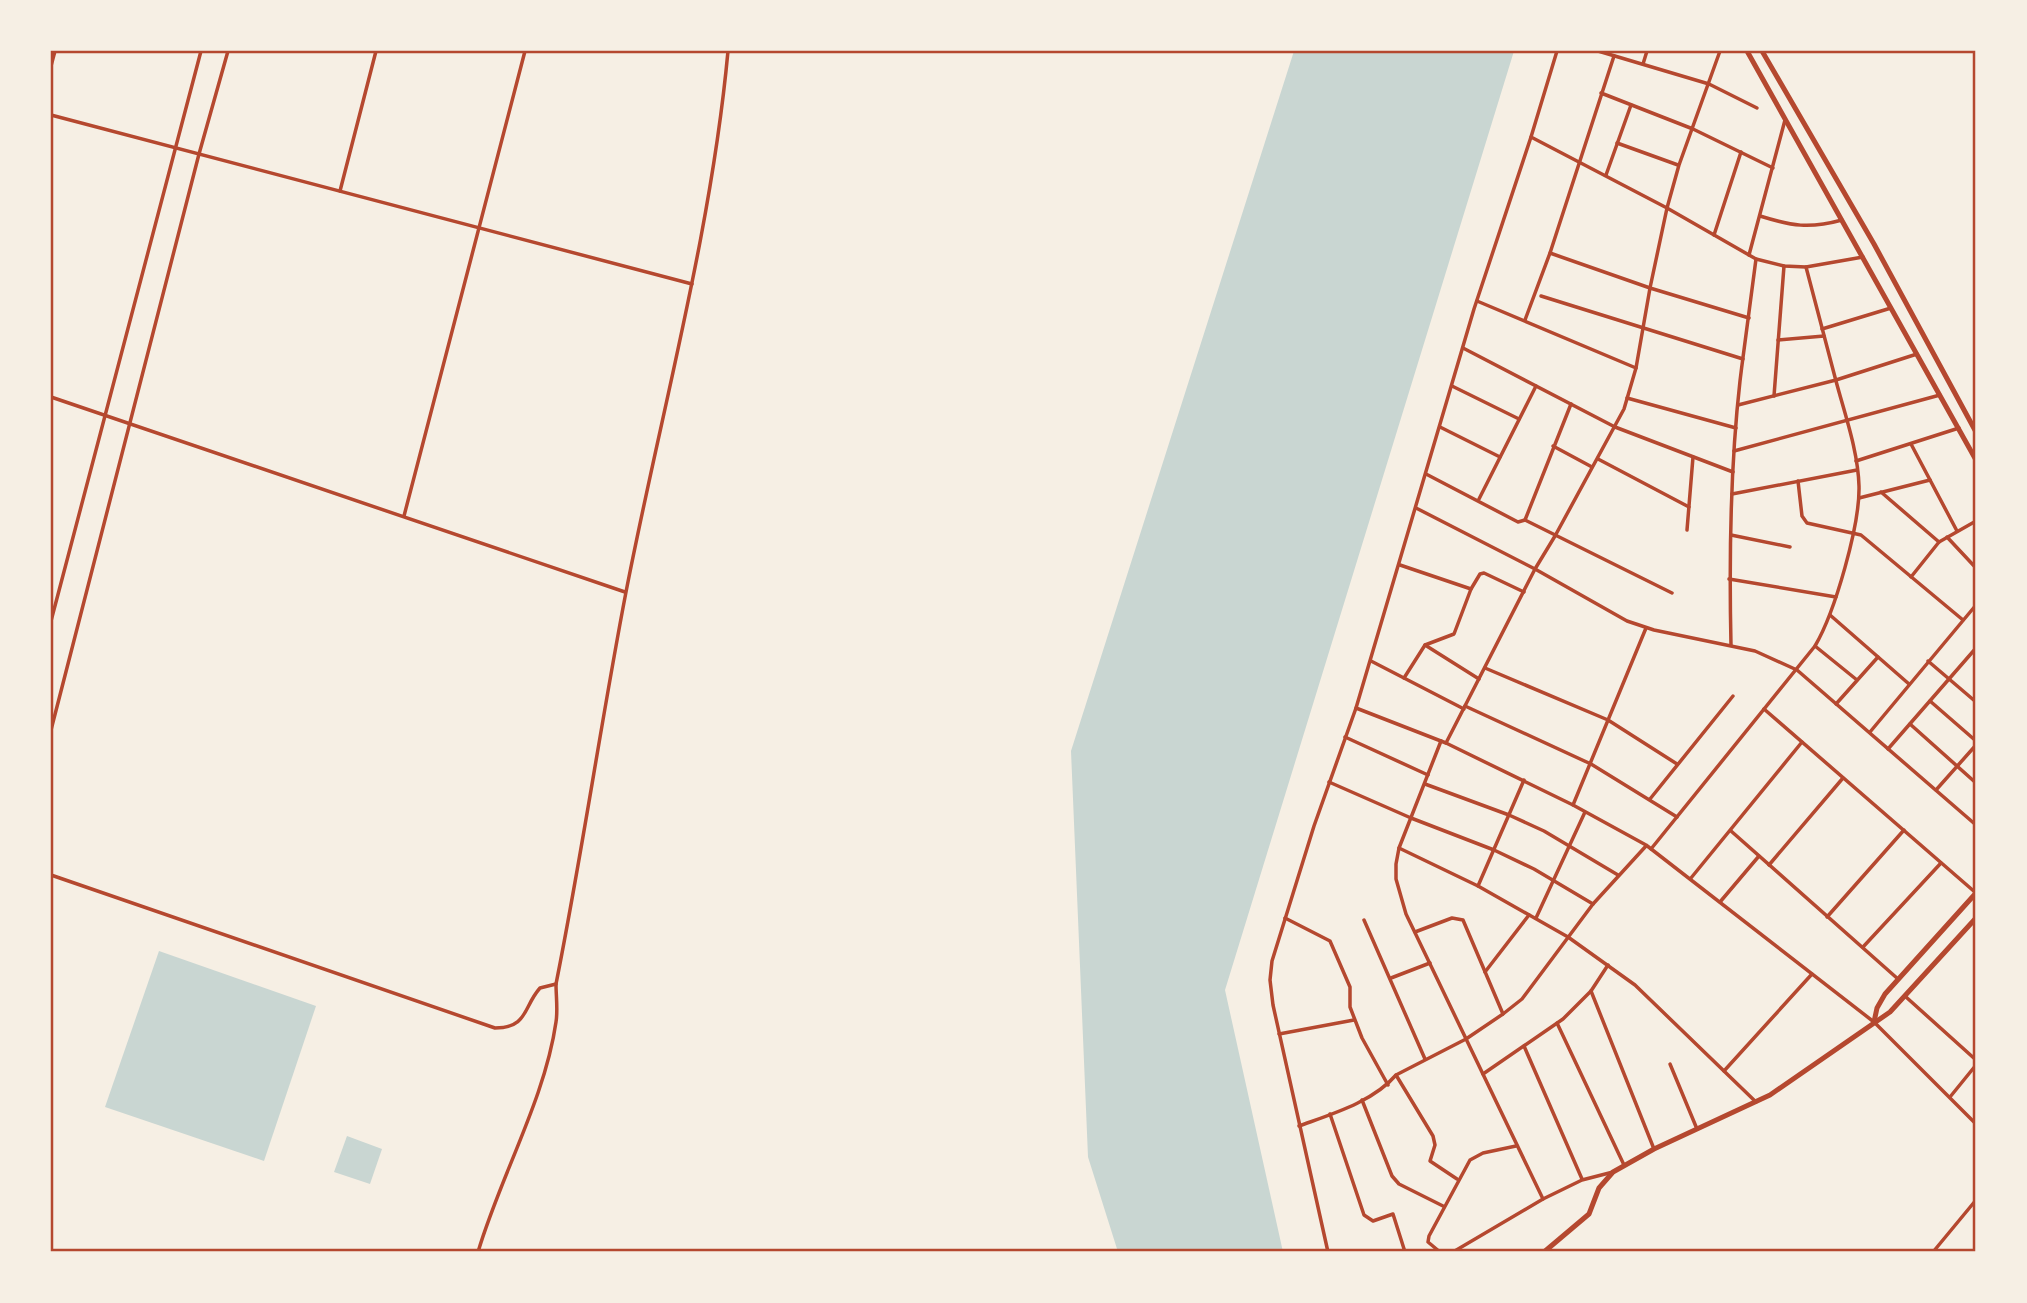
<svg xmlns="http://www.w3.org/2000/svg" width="2027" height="1303" viewBox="0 0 2027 1303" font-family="Montserrat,sans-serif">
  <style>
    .water { fill: #c9d6d2 }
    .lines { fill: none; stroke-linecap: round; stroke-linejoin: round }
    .minor { stroke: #b5482f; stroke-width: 3.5 }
    .tertiary { stroke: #b5482f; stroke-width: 5 }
    .secondary { stroke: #b5482f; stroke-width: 5 }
    .neatline { fill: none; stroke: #b5482f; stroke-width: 2.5 }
  </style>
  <rect width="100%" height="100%" fill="#f6efe4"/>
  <!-- water -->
  <g class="water">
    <path d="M1294,51H1514L1225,990L1283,1252H1118L1088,1157L1071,751Z"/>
    <path d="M159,951L316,1006L264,1161L105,1107Z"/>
    <path d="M347,1136L382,1149L370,1184L334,1172Z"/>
  </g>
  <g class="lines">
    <!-- minor -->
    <g class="minor">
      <path d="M1598,51L1709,84L1757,108"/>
      <path d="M1643,64L1647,51"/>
      <path d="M51,66L55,51"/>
      <path d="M1601,93L1693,129L1773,168"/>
      <path d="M51,115L692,284"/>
      <path d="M1531,137L1667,208L1756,259L1784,266L1806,267L1863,257"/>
      <path d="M1617,143L1678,165"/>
      <path d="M1606,175L1631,105"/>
      <path d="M340,191L376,51"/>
      <path d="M1760,216C1792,226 1809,229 1842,220"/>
      <path d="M1714,235L1741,152"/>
      <path d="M1550,253L1650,288L1749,318"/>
      <path d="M1749,255L1785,120"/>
      <path d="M1541,296L1743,359"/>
      <path d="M1477,301L1636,368"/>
      <path d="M1525,320L1550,253L1614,56"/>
      <path d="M1822,329L1891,308"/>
      <path d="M1778,340L1824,336"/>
      <path d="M1463,348L1615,427L1733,472"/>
      <path d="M1452,386L1519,419"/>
      <path d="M1774,396L1784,266"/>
      <path d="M51,397L625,592"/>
      <path d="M1627,398L1736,428"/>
      <path d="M1738,405L1836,380L1917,354"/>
      <path d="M1440,427L1500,457"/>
      <path d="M1911,444L1957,531"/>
      <path d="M1553,446L1592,467"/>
      <path d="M1734,451L1940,395"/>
      <path d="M1598,459L1689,507"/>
      <path d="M1856,461L1959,428"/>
      <path d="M1426,474L1518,522L1525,520L1672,593"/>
      <path d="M1798,481L1802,516L1807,523L1861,535L1963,620"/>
      <path d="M1881,492L1939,542"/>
      <path d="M1732,494L1857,470"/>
      <path d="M1859,498L1930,480"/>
      <path d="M1479,499L1536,386"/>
      <path d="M1416,508L1535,569L1627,621L1654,630L1755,651L1797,670L1976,825"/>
      <path d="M404,516L525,51"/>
      <path d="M1525,520L1571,404"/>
      <path d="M1687,530L1693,457"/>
      <path d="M1731,535L1790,547"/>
      <path d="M1947,537L1976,568"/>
      <path d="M1400,565L1471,589"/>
      <path d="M1911,577L1939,542L1976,521"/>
      <path d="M1729,579L1836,597"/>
      <path d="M1830,615L1909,684"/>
      <path d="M51,621L201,51"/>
      <path d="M1425,645L1479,679"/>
      <path d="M1731,645C1729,557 1730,469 1740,381C1745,340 1751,299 1756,259"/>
      <path d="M1815,646L1857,680"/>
      <path d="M1371,661L1464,709"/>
      <path d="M1928,661L1976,702"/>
      <path d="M1485,668L1608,720L1677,764"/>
      <path d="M1404,678L1425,645L1454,634L1471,589L1480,574L1484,573L1524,592"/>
      <path d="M1930,701L1976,741"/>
      <path d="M1836,704L1878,657"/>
      <path d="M1465,706L1591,764L1677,817"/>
      <path d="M1356,708L1446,743L1573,805L1646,845L1874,1022L1976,1124"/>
      <path d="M1764,709L1976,893"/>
      <path d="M1910,724L1976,783"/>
      <path d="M51,730L199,154L228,51"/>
      <path d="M1870,732L1976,605"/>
      <path d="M1345,737L1428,775"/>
      <path d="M1441,741L1399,848L1396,864V879L1406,914L1543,1199"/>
      <path d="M1446,743L1535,569L1555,536L1624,409L1636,368L1650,288L1667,208L1679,165L1720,51"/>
      <path d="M1888,749L1976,648"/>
      <path d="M1329,782L1411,818L1494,850L1534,869L1593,904"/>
      <path d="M1425,784L1509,815L1544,831L1618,875"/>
      <path d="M1936,790L1976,745"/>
      <path d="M1650,799L1733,696"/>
      <path d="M1573,805L1646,628"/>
      <path d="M1731,831L1898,979"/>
      <path d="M1399,848L1478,886L1568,937L1635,985L1756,1102"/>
      <path d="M1651,849L1815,646C1835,612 1860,525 1859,486C1858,451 1845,415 1836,381C1826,343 1816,305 1806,267"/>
      <path d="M1769,865L1843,778"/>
      <path d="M51,875L495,1028C528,1028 523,1007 540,988L556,984"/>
      <path d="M1691,878L1802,742"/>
      <path d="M1478,886L1524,780"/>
      <path d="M1720,902L1759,856"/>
      <path d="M1827,917L1904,830"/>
      <path d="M1285,918L1330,941L1350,987V1007L1362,1038L1388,1085"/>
      <path d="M1536,918L1585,812"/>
      <path d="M1364,920L1425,1059"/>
      <path d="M1415,932L1452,918L1463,920L1503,1014"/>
      <path d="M1863,947L1941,863"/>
      <path d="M1485,972L1529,915"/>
      <path d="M1391,978L1430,963"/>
      <path d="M1591,991L1654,1149"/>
      <path d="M1906,997L1976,1060"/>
      <path d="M1557,1023L1624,1165"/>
      <path d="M1279,1034L1354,1020"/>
      <path d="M1524,1046L1582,1179"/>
      <path d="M1670,1064L1697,1129"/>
      <path d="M1724,1071L1812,974"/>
      <path d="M1483,1074L1563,1019L1591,991L1608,965"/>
      <path d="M1396,1075L1433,1136L1435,1145L1430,1161L1457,1179"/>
      <path d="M1950,1097L1976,1065"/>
      <path d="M1362,1100L1392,1176L1399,1184L1443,1206"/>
      <path d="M1330,1114L1364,1215L1373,1221L1393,1214L1405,1252"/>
      <path d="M1299,1126C1332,1114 1373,1102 1396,1075L1466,1039L1503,1014L1522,999L1593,904L1646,846"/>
      <path d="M478,1252C500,1177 545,1099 556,1022C558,1010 556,996 556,984C582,854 601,722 626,592C661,412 711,234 728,51"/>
      <path d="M1328,1252L1273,1005L1270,980L1272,961L1314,826L1356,708L1474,309L1531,137L1557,51"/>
      <path d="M1440,1252L1428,1242L1429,1236L1470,1160L1483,1153L1516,1146"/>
      <path d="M1453,1252L1543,1199L1582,1180L1613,1172"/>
      <path d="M1933,1252L1976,1200"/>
    </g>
    <!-- tertiary -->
    <g class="tertiary">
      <path d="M1874,1022L1877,1008L1885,994L1976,893"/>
      <path d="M1544,1252L1589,1214L1599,1188L1613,1172L1654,1149L1770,1095L1890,1012L1976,918"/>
    </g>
    <!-- secondary -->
    <g class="secondary">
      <path d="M1747,51L1976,460"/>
      <path d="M1762,51L1874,244L1976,432"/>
    </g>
  </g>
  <!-- border -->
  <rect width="2027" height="1303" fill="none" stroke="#f6efe4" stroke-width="105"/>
  <rect x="52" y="52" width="1922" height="1198" class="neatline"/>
</svg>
